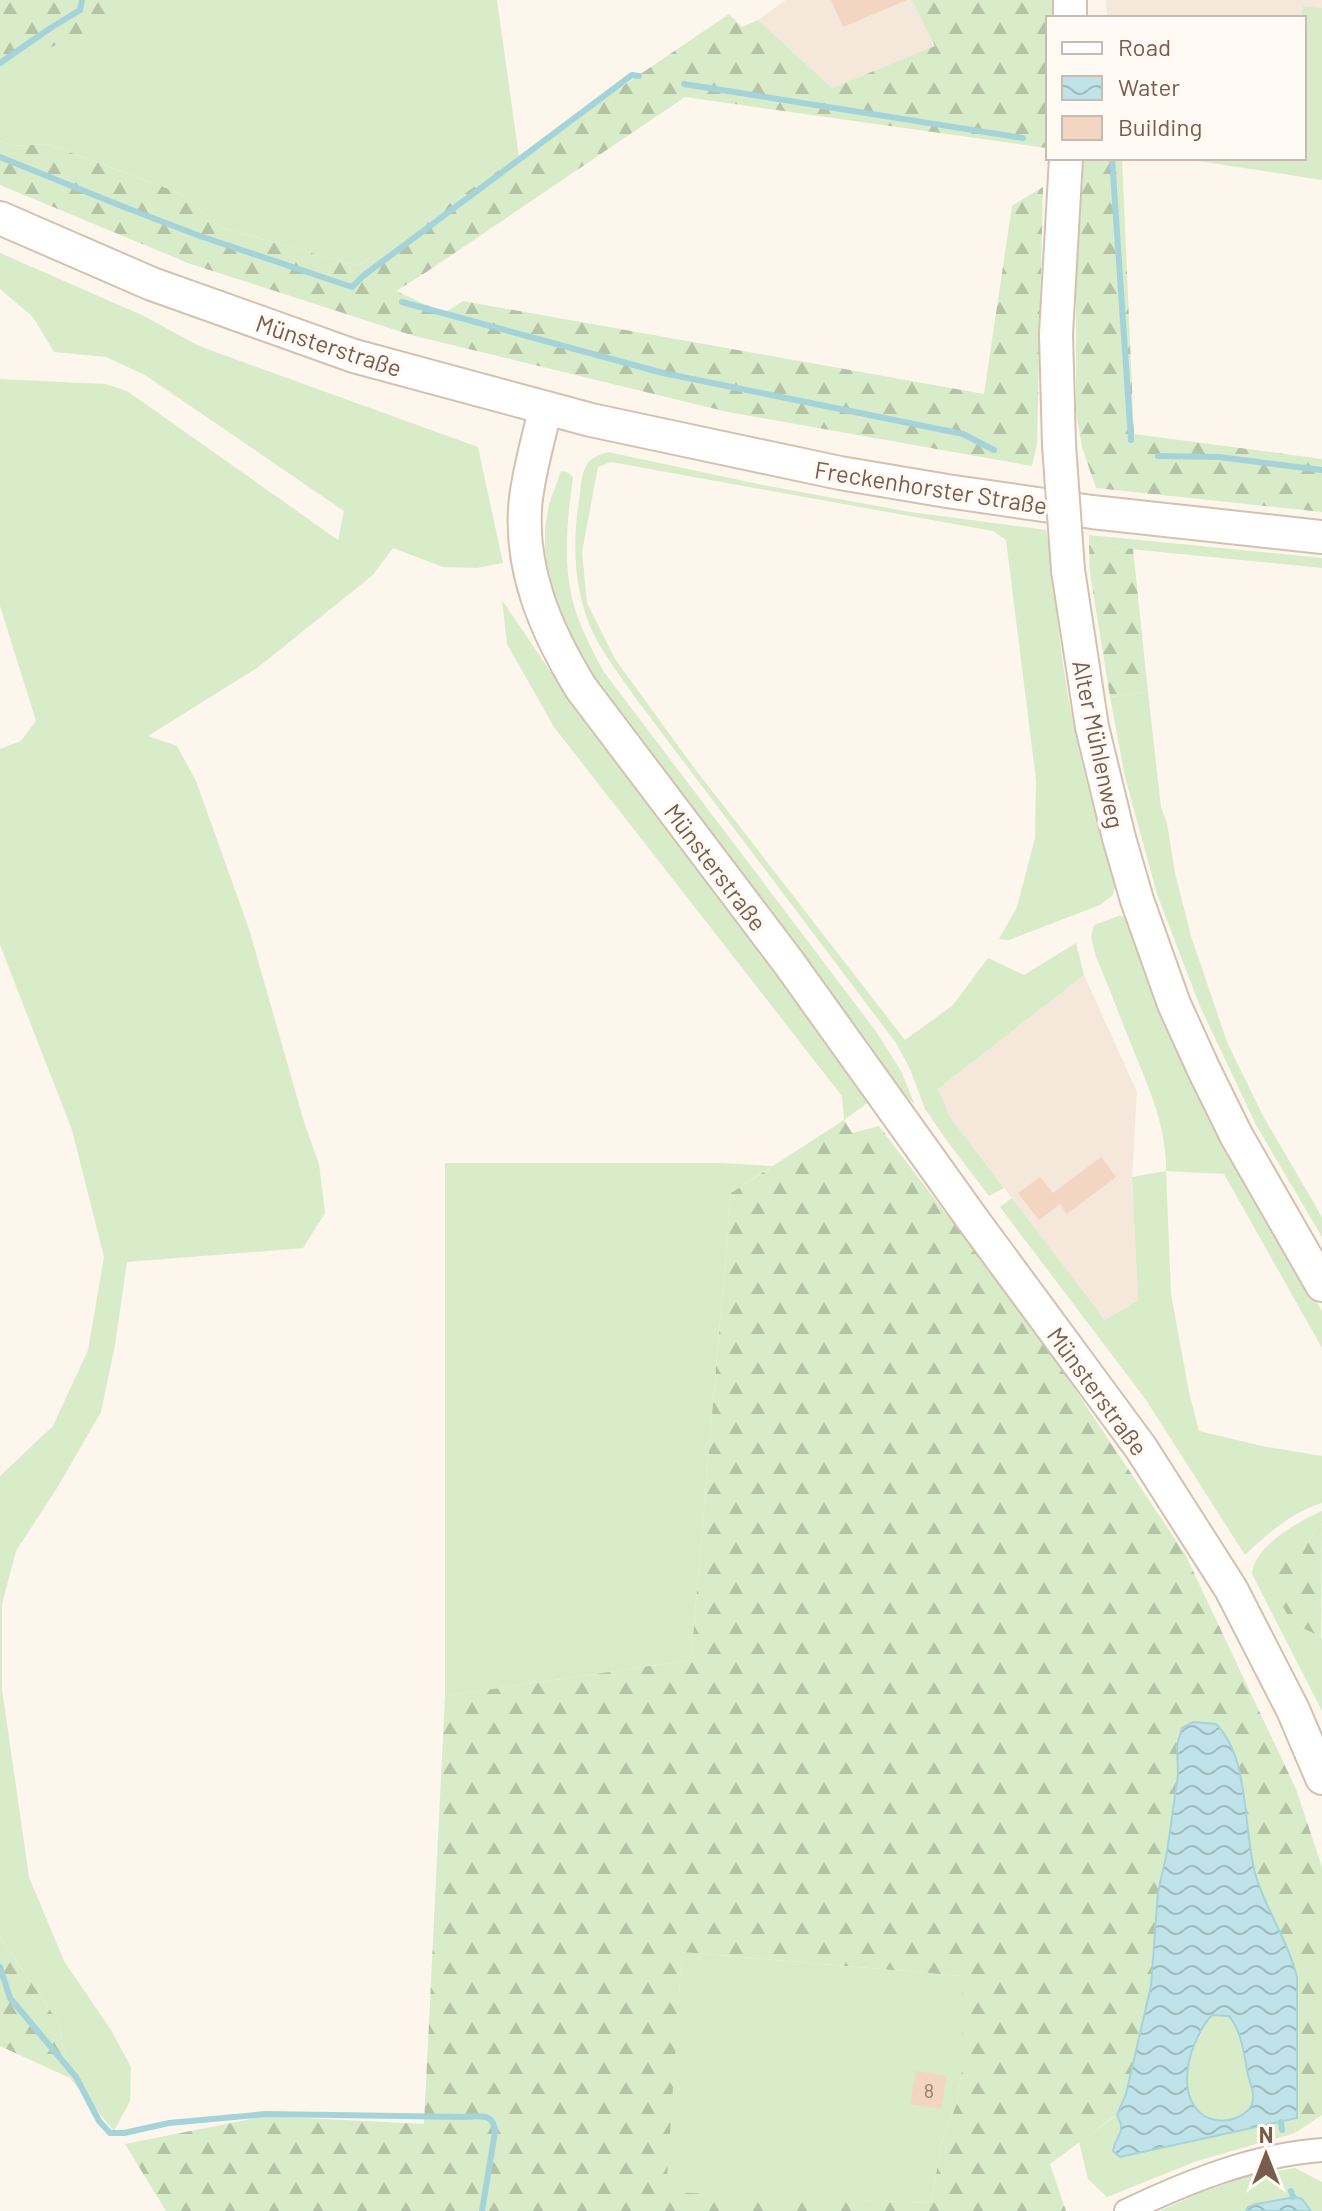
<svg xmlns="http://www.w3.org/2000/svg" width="1322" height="2211" viewBox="0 0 1322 2211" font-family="Barlow,sans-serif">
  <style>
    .residential { fill: #f5e8da }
    .grass { fill: #d8ecc9 }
    .forest { fill: url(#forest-firs); fill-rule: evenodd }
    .water { fill: url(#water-waves); stroke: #a5d3da; stroke-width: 2; fill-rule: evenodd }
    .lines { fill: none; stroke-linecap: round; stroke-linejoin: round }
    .stream { stroke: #a5d3da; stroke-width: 6 }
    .building { fill: #f3d5c3 }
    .street-casing { stroke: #d1beb0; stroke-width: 26 }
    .secondary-casing { stroke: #d6c0b0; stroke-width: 36 }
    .street { stroke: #fff; stroke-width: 22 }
    .secondary { stroke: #fff; stroke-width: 32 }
    .secondary-bridge-casing { stroke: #d6c0b0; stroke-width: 36; stroke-linecap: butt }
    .secondary-bridge { stroke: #fff; stroke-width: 32 }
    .labels { text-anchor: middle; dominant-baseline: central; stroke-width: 7; stroke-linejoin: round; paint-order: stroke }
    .number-label { font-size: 20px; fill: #987a6a }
    .street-label { font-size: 24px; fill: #7a5c4d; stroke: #fffaf3 }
  </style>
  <defs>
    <pattern id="forest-firs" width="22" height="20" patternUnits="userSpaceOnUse" patternTransform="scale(2)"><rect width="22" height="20" fill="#d8ecc9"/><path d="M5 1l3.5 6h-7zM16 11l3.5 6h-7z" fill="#b4c2a5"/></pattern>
    <pattern id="water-waves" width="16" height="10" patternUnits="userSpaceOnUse" patternTransform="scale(2)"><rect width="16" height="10" fill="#bfe3e8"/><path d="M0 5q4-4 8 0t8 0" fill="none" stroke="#a0bbbe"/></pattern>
  </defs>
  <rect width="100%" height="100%" fill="#fdf6ec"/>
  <!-- residential -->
  <g class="residential">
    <path d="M786,0H912L936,46L832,88L758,20Z"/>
    <path d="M1106,0H1322V8L1303,6L1301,18H1107Z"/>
    <path d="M1084,975L1137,1092L1132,1177L1138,1300L1105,1320L950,1117L938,1089Z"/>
  </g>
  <!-- grass -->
  <g class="grass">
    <path d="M109,0H497L519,157L358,266L219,227L182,194L47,144L13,146L0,141V69L113,7Z"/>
    <path d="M1303,6L1322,8V180L1178,158H1304V18H1301Z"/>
    <path d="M0,253L144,316L199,346L478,447L503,563L477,568L443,567L393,548L373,575L257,668L148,736L177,746L196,781L249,929L304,1122L319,1164L325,1213L303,1248L127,1262L115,1345L101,1412L57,1488L16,1551L2,1604V1689L29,1877L64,1961L111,2030L131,2067L130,2101L114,2131L70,2078L58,2022L0,1937V1476L53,1426L88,1350L104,1257L72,1130L0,945V749L21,741L36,721L0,606V379L105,384L127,391L338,540L344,511L145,375L106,357L54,352L33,317L0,289Z"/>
    <path d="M608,452L768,486L910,512L1046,530C1055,578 1057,628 1065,677C1076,748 1095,817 1115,886L1113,895L1100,905L1009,940L999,939L1017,907L1035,838L1036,780L1006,540L993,531L611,462L598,467L582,552L587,603L615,659L692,765L905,1040L953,1005L988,958L1024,975L1076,943L1084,975L938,1089L950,1117L1004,1188L989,1196L950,1145L925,1109L910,1069L896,1043L637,700C622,678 605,657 593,633C573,590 572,540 580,494C581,484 582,472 587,464C592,457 601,454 608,452Z"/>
    <path d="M561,471L567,472L573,477C567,521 562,566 575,609C582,631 593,652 604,672L875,1030L901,1071L915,1105L880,1070L597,689L581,660L555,605L548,577L545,554V528L549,504Z"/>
    <path d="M1089,535L1322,558V568L1089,545Z"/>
    <path d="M502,600L548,668L870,1101L844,1120L842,1096L554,727L507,644Z"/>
    <path d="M1148,692L1161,807L1167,823L1175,873L1191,936L1227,1042L1262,1114L1322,1217V1237L1256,1125L1199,1004L1157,894L1125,777L1110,697Z"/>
    <path d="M1121,915L1134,927L1229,1151L1322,1311V1348L1224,1174L1166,1171L1171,1294L1189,1392L1199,1431L1262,1446L1322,1456V1503C1291,1513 1268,1533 1245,1555L1146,1400L1000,1207L1012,1198L1105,1320L1138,1300L1132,1177L1166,1171C1167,1124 1146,1082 1129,1039C1118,1012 1108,984 1096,957L1091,937L1094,925Z"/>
    <path d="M445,1163H721L772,1166L731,1193L691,1660L445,1696Z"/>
    <path d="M1322,1511V1524L1317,1526L1301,1556L1292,1623L1321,1637L1322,1639V1711L1252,1574C1254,1546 1299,1521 1322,1511Z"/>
    <path d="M682,1952L962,1976V2069L957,2103L942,2141L931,2203L665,2193Z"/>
    <path d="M1212,2015L1230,2016C1246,2038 1248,2074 1253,2100C1246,2114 1239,2119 1224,2120C1215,2121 1208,2119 1201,2113C1174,2091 1192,2036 1212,2015Z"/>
    <path d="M1117,2115C1123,2127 1122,2131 1115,2141L1121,2157L1297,2118L1295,2133L1197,2161L1107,2197L1088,2179L1079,2142Z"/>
    <path d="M1295,2168L1322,2182V2211H1311L1302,2199L1293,2197L1248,2207L1246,2211H1159L1202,2192L1252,2175Z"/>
  </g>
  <!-- forest -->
  <g class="forest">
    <path d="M0,0H109L114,7L82,34L0,69Z"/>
    <path d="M912,0H1052V18H1048L1046,148L685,97L428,271L396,291L444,313L463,301L984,394L1012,206L1043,187L1037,444L1032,466L728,412L411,335L188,263L0,185V141L13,146L47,144L182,194L219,227L358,266L729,14L742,27L758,20L832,88L935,46Z"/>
    <path d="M1081,158H1122L1134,434L1322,459V512L1096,488L1082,447L1076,412V252Z"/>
    <path d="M1089,545L1133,549L1148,692L1110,697L1090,573Z"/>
    <path d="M844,1120L852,1133L879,1126L1040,1337L1185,1554L1296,1789L1322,1867V2115L1295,2133L1297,2118V2018L1254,1869L1238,1770L1177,1746L1178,1775L1167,1852L1158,1892L1151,1986L1126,2094L1120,2112L1050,2164L1066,2211H166L125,2144L266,2116L424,2124L445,1696L691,1660L731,1193ZM682,1952L962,1976V2069L957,2103L942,2141L931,2203L666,2192Z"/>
    <path d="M1322,1524L1321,1637L1292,1623L1268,1579L1292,1553L1301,1556L1317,1526Z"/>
    <path d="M0,1937L58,2022L70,2078L0,2046Z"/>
  </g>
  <!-- water -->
  <g class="water">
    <path d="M1193,1722L1216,1724C1250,1758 1243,1828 1255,1873C1265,1909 1288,1940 1297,1977V2118L1120,2157L1113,2151C1116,2133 1127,2135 1117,2115L1126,2094L1151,1986L1158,1892L1167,1852L1178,1775L1177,1746L1182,1728ZM1212,2015L1229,2016C1242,2032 1244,2055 1248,2075C1250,2082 1254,2092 1253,2099C1253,2107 1245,2114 1238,2117C1228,2122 1213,2122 1203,2115C1173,2092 1191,2038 1212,2015Z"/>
    <path d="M1296,2197L1302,2199L1311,2211H1246L1248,2207L1256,2204Z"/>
  </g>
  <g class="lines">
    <!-- stream -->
    <g class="stream">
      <path d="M0,63L49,29L80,10L82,0"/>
      <path d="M684,84L1023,138"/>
      <path d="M0,157L124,207L200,236L352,287L363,276L632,75L639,76"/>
      <path d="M1112,158L1131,440"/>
      <path d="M402,302L663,373L963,434L994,450"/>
      <path d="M1158,456L1219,457L1322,470"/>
      <path d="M0,1967L10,1998L76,2077L99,2121L110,2133H124L169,2123L266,2114L466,2117C481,2116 494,2113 495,2132L482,2211"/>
      <path d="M1281,2122L1282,2130"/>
      <path d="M1291,2191L1293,2197"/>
    </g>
  </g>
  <!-- building -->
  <g class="building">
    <path d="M831,0H907L843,27Z"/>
    <path d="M1101,1157L1116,1177L1067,1214L1060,1204L1039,1220L1018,1193L1040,1177L1053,1193Z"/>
    <path d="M916,2071L947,2076L941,2109L910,2104Z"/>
  </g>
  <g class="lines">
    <!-- street casing -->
    <g class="street-casing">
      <path id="street" d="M1126,2211C1187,2182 1253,2155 1322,2150"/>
    </g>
    <!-- secondary casing -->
    <g class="secondary-casing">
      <g id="secondary">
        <path d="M1070,18V0"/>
        <path d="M0,218L152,284L354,356L591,420L840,473L947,491L1092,512L1322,537"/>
        <path d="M546,408C538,438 530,468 526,498C518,567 546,631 581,688L789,963L973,1220L1141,1448L1231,1589L1293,1710L1322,1778"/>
        <path d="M1059,445L1056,334L1066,158"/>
        <path d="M1068,570L1092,727L1119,838L1137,900L1174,1004L1204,1070L1236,1135L1322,1285"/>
      </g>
    </g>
    <!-- street -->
    <use href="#street" class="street"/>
    <!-- secondary -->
    <use href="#secondary" class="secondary"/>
    <!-- secondary-bridge casing -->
    <g class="secondary-bridge-casing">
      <path id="secondary-bridge" d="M1059,445L1068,570"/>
    </g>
    <!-- secondary-bridge -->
    <use href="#secondary-bridge" class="secondary-bridge"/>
  </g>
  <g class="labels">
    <!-- number labels -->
    <g class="number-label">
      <text x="929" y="2090">8</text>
    </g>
    <!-- street labels -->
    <g class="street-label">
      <text transform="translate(329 345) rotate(18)">Münsterstraße</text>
      <text transform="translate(931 487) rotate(9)">Freckenhorster Straße</text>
      <text transform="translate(1099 744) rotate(78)">Alter Mühlenweg</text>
      <text transform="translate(716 867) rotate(53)">Münsterstraße</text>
      <text transform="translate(1098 1391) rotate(54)">Münsterstraße</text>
    </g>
  </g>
  <!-- legend -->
  <rect x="1046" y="16" width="260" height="144" fill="#fffaf3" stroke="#cabbb1" stroke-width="2"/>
  <rect x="1062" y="42" width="40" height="12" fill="#ffffff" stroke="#cabbb1" stroke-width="2"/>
  <text x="1118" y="56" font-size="24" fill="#7a5c4d">Road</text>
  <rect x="1062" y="76" width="40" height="24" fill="url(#water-waves)" stroke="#cabbb1" stroke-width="2"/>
  <text x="1118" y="96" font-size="24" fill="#7a5c4d">Water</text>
  <rect x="1062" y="116" width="40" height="24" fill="#f3d5c3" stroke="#cabbb1" stroke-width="2"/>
  <text x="1118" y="136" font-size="24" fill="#7a5c4d">Building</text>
  <!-- north arrow -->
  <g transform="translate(1266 2155)" stroke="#fffaf3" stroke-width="6" paint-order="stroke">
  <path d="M0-6L14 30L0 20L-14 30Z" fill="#7a5c4d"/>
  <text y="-12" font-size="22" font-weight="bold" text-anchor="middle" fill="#7a5c4d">N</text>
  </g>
</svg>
